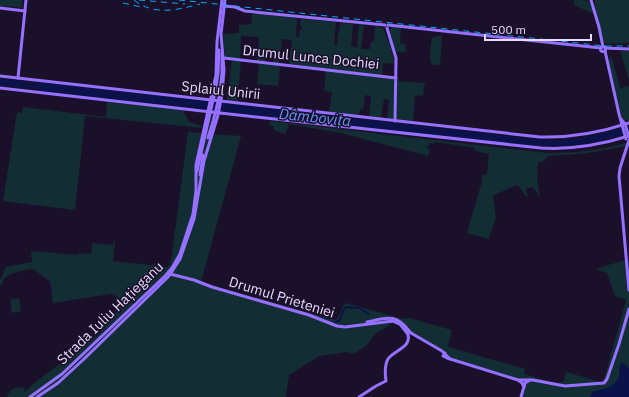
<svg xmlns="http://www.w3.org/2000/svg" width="629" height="397" viewBox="0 0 629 397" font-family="'IBM Plex Sans',sans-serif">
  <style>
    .green { fill: #132d34 }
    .water { fill: #0a1249 }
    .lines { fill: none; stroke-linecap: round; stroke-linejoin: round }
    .canal { stroke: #0a1249; stroke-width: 2 }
    .secondary { stroke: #9670ff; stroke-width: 3 }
    .rail { stroke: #05aaff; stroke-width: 1; stroke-dasharray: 6 5; stroke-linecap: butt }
    .secondary-bridge { stroke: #9670ff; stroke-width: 3 }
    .labels { text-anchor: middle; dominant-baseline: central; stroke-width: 3; stroke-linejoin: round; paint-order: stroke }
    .street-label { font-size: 14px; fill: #e7d9ff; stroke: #1b102a }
    .water-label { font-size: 15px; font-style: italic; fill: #6794ff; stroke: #1b102a }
  </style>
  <rect width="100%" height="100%" fill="#1b102a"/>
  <!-- green -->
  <g class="green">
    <path d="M0,0H22V7L20,8L19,7L0,6Z"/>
    <path d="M574,0C590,0 590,0 594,14L574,5Z"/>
    <path d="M595,0H629V43L604,44L595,7Z"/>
    <path d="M252,13L297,18L296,37H299L300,29H302V26L300,25L301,19L336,22L334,45H337L340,23L353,24L351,46L357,48L359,24L364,25L361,49H370L371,42L374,41L375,26L383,28L391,48L394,64L383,63L382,77L394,79L398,81L425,83L423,96L415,95L413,121L387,119L389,100L384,99L381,118L369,117L371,96L365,95L363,109H360L359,116L329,113L332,92L324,91L326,69L289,64L292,40L282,39L279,63H273V56L266,55L265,62L257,61L259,37L242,36L241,37L240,59L225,57L223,34L239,33V25L251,24Z"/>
    <path d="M392,26L401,27L400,43L405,44L406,52H396L390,33V29Z"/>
    <path d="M442,35L440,65H434L430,62V51L432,38Z"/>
    <path d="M219,38L221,65L220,85L209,134L241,136L201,282L335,320C342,316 340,307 346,303L403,319L409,318L452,330L448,345L449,347L525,369L524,374L557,384L564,381L566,372L601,382L604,379L626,300L615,296L607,273L595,269L625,260V262L629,261V397H522L524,388L522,382L454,360L448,356L445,352L413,334L411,331L407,335L398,325L393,323L375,334L367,345L354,354L347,352L319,356L289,375L286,397H8L7,394L10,393V391L14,388L24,387L25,392L33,384L98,335L124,302L118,297L111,294L53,303L50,281L33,269C26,269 10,273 5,278C3,280 1,285 0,287V280L6,267L32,262L31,251L78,255L79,253L91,254L92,243L113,245V241H115L113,261L168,267L171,261L188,132L206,134L220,65Z"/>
    <path d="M620,51H629V80Z"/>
    <path d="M612,58L620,88L629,86V121L624,120L621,115L608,59Z"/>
    <path d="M232,60L241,61L237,102L227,100Z"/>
    <path d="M259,63L280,65L278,86L257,84Z"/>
    <path d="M107,102L183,110L189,122L202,126V128L85,116L75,210L3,201L17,112L22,113L23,107L106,117Z"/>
    <path d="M270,121L547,153C575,153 602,150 629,142V145C602,152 575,155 547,156L544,161L538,163L537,179L540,197L539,196L533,187L527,188L526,191L528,196H526L518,186L516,185L493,196L496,217L489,239L467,233L482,181V175L487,174L489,154L475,151V148L435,142L434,144L430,143L427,148L430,149L428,156L341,133L289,124L285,134L274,130L273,126H269Z"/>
    <path d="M19,298L21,311L12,313L10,299Z"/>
  </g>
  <!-- water -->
  <g class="water">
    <path d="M0,78L23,81C28,84 35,84 40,82L85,87L528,138C540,139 553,141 565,140C587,138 608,132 629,126V133C590,145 565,148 525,145L39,91L36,88L0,86Z"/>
    <path d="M621,363H623L629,368V397H590L592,392C601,389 616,388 619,376C620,371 618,367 621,363Z"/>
  </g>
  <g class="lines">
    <!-- canal -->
    <path class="canal" d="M334,323L340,320L344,309L346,307L359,308L369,314"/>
    <!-- secondary -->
    <g class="secondary">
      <path d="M591,0L599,27L603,47"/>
      <path d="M224,6L235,7L245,11L385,25"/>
      <path d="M0,8L25,11"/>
      <path d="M388,25L601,48"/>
      <path d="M387,28L396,58L395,121"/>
      <circle cx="603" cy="49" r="2.5"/>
      <path d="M605,48L629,49"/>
      <path d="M605,51L619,114L626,139"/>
      <path d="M224,58L396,78"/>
      <path d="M0,76L540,137C571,138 599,133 629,123"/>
      <path d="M18,78L26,0"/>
      <path d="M0,88L220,113L541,148C572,150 600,145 629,136"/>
      <path d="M215,92L218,73L219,50"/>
      <path d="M220,93L222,73V53"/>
      <path d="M621,119L625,124L629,137"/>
      <path d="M208,138L213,122"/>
      <path d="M629,140L620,168L619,176L629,290"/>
      <path d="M197,171L208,122"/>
      <path d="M200,175L203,155"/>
      <path d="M170,274L194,280L212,287L309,315L337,326L345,327L393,321L400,324L407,333"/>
      <path d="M367,322C386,318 396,313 409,331"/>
      <path d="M411,333L442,351L450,359"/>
      <path d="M445,353L443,356L447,358L518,380L522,383L524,387"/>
      <path d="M518,380H533L565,386L604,383L607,379L619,344L629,309"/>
      <path d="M30,397L62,374L165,276L172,268L180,254L193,214L196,191V165L216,75L217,42L222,0"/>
      <path d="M37,397L58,383L84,359L169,276L180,259L194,219L204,161L218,115L222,94L224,70L221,34L225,0"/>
      <path d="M359,397L376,386L386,381C385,374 384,366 388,359C394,350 414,347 407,332L409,331L411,333"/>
      <path d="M521,397L525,383L530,380"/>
    </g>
    <!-- rail -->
    <g class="rail">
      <path d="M134,0C154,16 177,10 200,4"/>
      <path d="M139,0L185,4"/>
      <path d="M179,0L605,46H629"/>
      <path d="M123,3L141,7"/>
    </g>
    <!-- secondary-bridge -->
    <g class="secondary-bridge">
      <path d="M208,122L215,92"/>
      <path d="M213,122L220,93"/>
    </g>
  </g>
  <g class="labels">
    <!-- street labels -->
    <g class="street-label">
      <text transform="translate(311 57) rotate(6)">Drumul Lunca Dochiei</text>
      <text transform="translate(221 90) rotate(6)">Splaiul Unirii</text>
      <text transform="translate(282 297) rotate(17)">Drumul Prieteniei</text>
      <text transform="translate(110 313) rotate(-44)">Strada Iuliu Hațieganu</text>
    </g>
    <!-- water labels -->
    <g class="water-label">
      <text transform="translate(315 117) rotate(6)">Dâmbovița</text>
    </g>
  </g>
  <!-- scale -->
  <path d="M485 34v6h106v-6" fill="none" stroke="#e7d9ff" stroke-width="2"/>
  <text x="491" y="34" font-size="12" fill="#e7d9ff" stroke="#1b102a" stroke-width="3" paint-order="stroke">500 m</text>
</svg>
